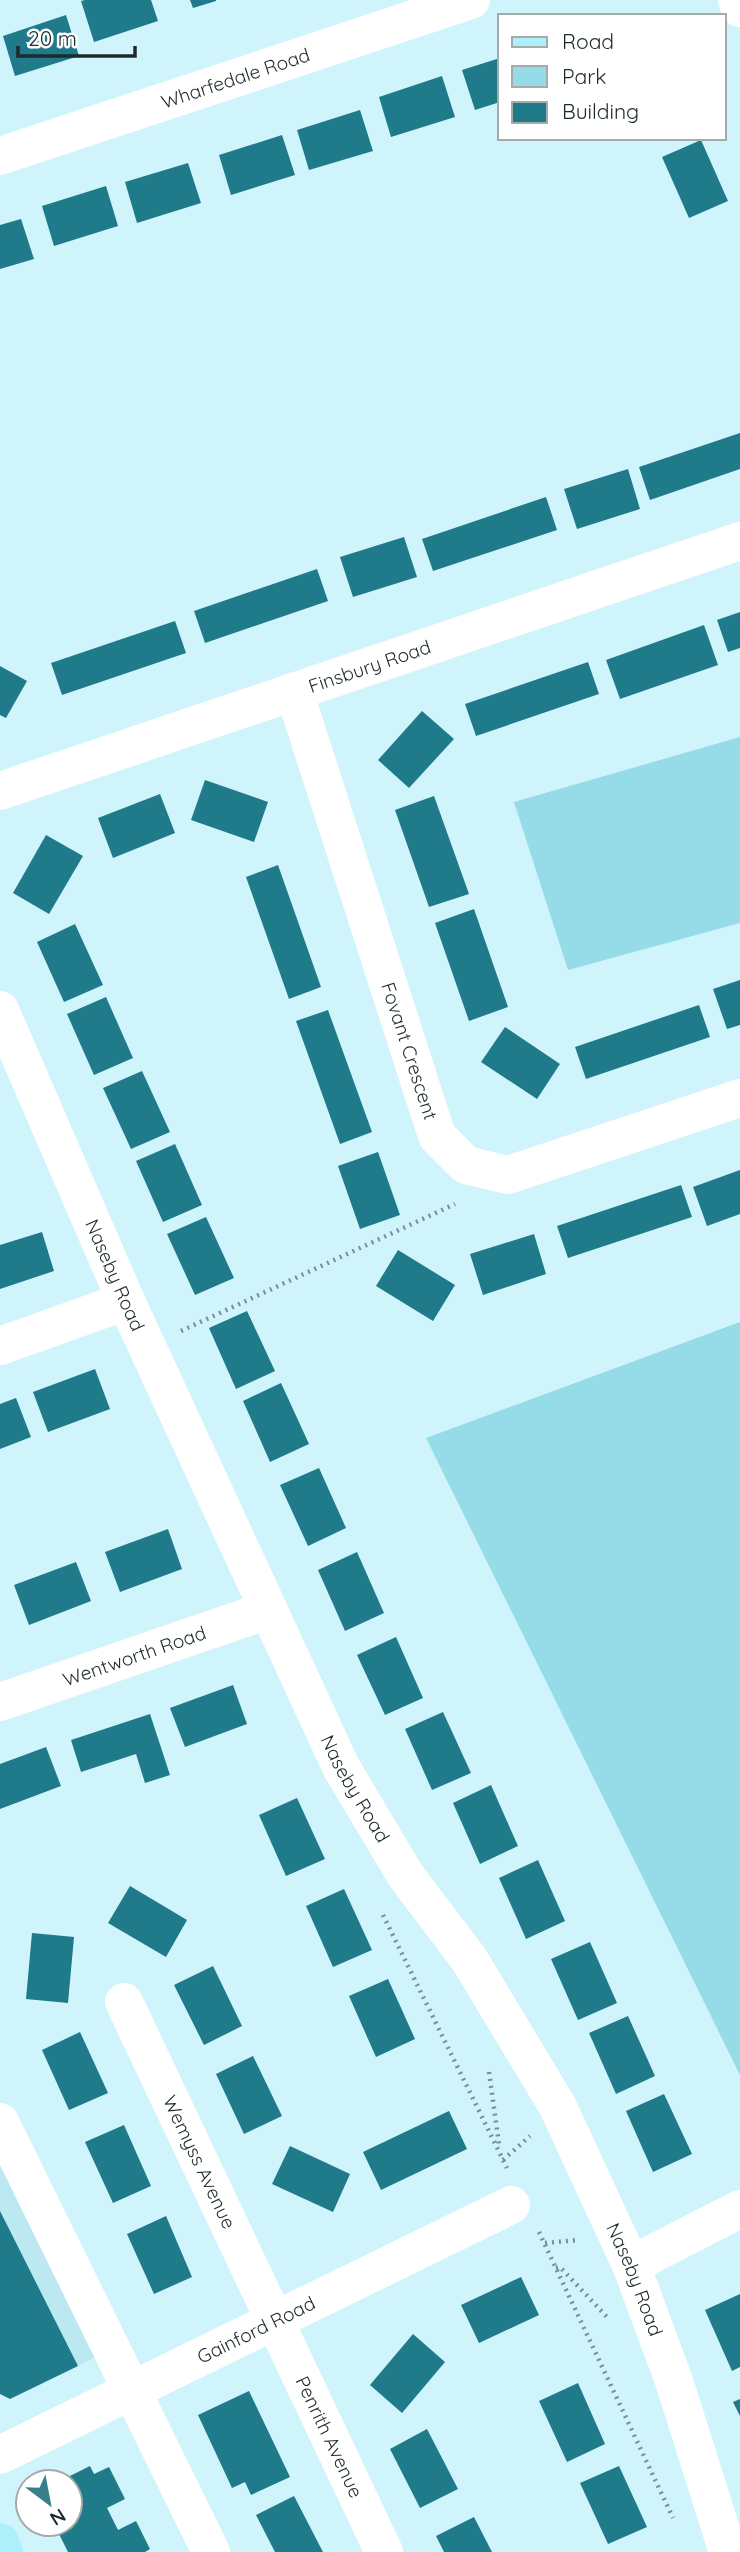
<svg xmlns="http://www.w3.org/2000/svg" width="740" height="2552" viewBox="0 0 740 2552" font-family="Quicksand,sans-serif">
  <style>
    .built { fill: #bce8f1 }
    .green { fill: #96dbe8 }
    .building { fill: #1f7a89 }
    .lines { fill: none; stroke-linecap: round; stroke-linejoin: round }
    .path { stroke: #789095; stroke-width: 4.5; stroke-dasharray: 2 5; stroke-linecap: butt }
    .minor { stroke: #fff; stroke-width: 38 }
    .major { stroke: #adf0fc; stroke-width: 38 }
    .labels { text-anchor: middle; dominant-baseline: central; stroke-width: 7; stroke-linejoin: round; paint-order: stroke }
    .street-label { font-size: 19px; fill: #1d2a2d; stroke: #fff }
  </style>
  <rect width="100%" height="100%" fill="#d0f4fb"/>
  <!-- built -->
  <path class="built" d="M0,2140L106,2352L10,2399L0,2394Z"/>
  <!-- green -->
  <g class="green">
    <path d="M740,737V923L568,970L514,802Z"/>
    <path d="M740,1322V2075L426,1438Z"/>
  </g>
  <!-- building -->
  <g class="building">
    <path d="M85,0H151L158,21L94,42L81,1Z"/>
    <path d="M190,0H216V1L193,8Z"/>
    <path d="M66,15L79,56L15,76L3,36Z"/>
    <path d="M500,58V102L475,110L462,70Z"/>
    <path d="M442,76L455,117L391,137L379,97Z"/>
    <path d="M360,110L373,151L309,170L297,130Z"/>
    <path d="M282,135L295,175L231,195L219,155Z"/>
    <path d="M701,140L728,201L689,218L662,157Z"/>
    <path d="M188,163L201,203L137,223L125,182Z"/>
    <path d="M106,186L118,226L54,246L42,206Z"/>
    <path d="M21,219L34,259L0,269V225Z"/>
    <path d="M740,433V469L650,500L639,467Z"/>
    <path d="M628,469L640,509L577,529L564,489Z"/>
    <path d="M546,497L557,530L433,571L422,539Z"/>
    <path d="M404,537L417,577L353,597L340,557Z"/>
    <path d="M317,569L328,601L205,643L194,611Z"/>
    <path d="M740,612V648L728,652L717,620Z"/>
    <path d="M175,621L186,653L62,695L51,663Z"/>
    <path d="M704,625L718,665L620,699L606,660Z"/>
    <path d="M588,662L599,694L476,736L465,704Z"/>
    <path d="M0,666L27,681L6,718L0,715Z"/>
    <path d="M422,711L454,739L409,788L378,760Z"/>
    <path d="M205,780L268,802L254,842L191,820Z"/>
    <path d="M160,794L175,833L113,858L98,818Z"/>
    <path d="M434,796L469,894L429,907L395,810Z"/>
    <path d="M46,835L83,856L49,914L13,893Z"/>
    <path d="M278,865L321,987L289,999L246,877Z"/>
    <path d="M474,909L508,1007L469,1021L435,923Z"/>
    <path d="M75,924L103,985L64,1002L37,942Z"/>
    <path d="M740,980V1025L727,1029L713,989Z"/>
    <path d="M106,997L133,1058L94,1075L67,1014Z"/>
    <path d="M699,1005L710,1037L586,1079L575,1047Z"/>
    <path d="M328,1010L372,1132L340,1144L296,1021Z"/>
    <path d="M505,1027L560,1064L537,1099L481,1062Z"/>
    <path d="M142,1071L170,1132L131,1149L103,1088Z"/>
    <path d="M175,1144L202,1205L163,1222L136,1161Z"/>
    <path d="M378,1152L400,1215L360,1229L338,1166Z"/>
    <path d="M740,1170V1214L707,1226L693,1187Z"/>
    <path d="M681,1185L692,1217L568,1258L557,1226Z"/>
    <path d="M206,1217L234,1278L195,1295L167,1234Z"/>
    <path d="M42,1232L54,1271L0,1289V1245Z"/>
    <path d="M534,1234L546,1274L483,1295L470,1254Z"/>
    <path d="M398,1250L455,1285L433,1321L376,1286Z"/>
    <path d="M247,1311L275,1371L236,1389L209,1328Z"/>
    <path d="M95,1369L110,1409L48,1432L33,1392Z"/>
    <path d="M281,1383L309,1444L270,1462L243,1401Z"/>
    <path d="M16,1398L31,1437L0,1449V1404Z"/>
    <path d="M319,1468L346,1528L308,1546L280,1485Z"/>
    <path d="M168,1529L182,1569L120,1592L105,1552Z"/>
    <path d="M357,1552L384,1613L345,1631L318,1570Z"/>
    <path d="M76,1562L91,1601L29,1625L14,1585Z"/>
    <path d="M396,1637L423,1698L385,1715L357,1655Z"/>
    <path d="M233,1685L247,1724L185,1747L170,1708Z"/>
    <path d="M443,1712L471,1773L432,1790L405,1729Z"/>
    <path d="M150,1714L170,1775L145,1783L136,1754L81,1772L71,1740Z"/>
    <path d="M46,1747L61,1786L0,1809V1764Z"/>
    <path d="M491,1785L518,1846L480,1864L453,1803Z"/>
    <path d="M297,1798L325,1859L286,1876L259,1815Z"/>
    <path d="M538,1860L565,1921L526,1939L499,1878Z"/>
    <path d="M130,1886L187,1920L166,1957L108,1923Z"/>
    <path d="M344,1889L372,1950L333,1967L306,1906Z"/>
    <path d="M32,1933L74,1937L68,2003L26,1999Z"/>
    <path d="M590,1942L617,2003L578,2020L551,1959Z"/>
    <path d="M213,1966L242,2026L204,2045L174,1985Z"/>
    <path d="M388,1979L415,2039L376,2057L349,1996Z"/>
    <path d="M628,2016L655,2076L616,2094L589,2033Z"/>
    <path d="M80,2032L108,2093L69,2110L42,2050Z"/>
    <path d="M253,2056L282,2116L244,2134L216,2074Z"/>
    <path d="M664,2094L692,2154L653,2172L626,2111Z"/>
    <path d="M449,2111L467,2149L381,2190L363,2152Z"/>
    <path d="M124,2125L151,2186L113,2203L85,2142Z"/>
    <path d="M290,2146L350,2174L333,2212L272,2184Z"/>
    <path d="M0,2211L78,2366L10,2399L0,2394Z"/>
    <path d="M166,2216L192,2277L154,2294L127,2234Z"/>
    <path d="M521,2277L539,2315L479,2343L461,2305Z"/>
    <path d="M740,2294V2367L732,2371L705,2310Z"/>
    <path d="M413,2334L445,2362L402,2413L370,2385Z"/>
    <path d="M578,2383L605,2444L567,2462L539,2401Z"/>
    <path d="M249,2391L290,2477L251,2495L245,2482L232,2488L198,2415Z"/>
    <path d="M740,2399V2416L733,2402Z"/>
    <path d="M427,2429L458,2489L420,2508L390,2449Z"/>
    <path d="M90,2466L94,2474L109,2467L125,2499L107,2508L118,2530L136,2521L150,2549L145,2552H68L54,2524H70V2482H58Z"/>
    <path d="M619,2466L647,2527L608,2544L580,2483Z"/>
    <path d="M294,2496L323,2552H275L256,2515Z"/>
    <path d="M474,2517L492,2552H444L436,2536Z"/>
  </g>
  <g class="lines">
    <!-- path -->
    <g class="path">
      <path d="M181,1331L455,1204"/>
      <path d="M383,1915L507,2168"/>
      <path d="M489,2072L499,2144L496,2146"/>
      <path d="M503,2160L530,2136"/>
      <path d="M539,2232L673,2518"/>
      <path d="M545,2243L578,2240"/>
      <path d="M556,2268L560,2267L607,2317"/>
    </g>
    <!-- minor -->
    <g class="minor">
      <path d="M737,0L740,8"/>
      <path id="s1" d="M0,156L471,0"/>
      <path id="s2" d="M294,691L437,1136L466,1165L508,1175L740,1098"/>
      <path id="s3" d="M0,791L740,541"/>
      <path id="s4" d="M0,1010L126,1301L341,1767L406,1876L469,1959L558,2107L631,2265L674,2381L728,2552"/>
      <path d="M0,1346L126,1301"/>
      <path id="s5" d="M0,1702L268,1610"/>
      <path id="s6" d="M124,2002L384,2552"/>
      <path d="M0,2122L211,2552"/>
      <path d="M631,2265L740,2209"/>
      <path id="s7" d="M0,2455L511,2205"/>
    </g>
    <!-- major -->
    <path class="major" d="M0,2542L4,2552"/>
  </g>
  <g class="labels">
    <!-- street labels -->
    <g class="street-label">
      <text stroke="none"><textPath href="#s1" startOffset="248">Wharfedale Road</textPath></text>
      <text stroke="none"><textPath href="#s3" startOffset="390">Finsbury Road</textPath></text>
      <text stroke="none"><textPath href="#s2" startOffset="378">Fovant Crescent</textPath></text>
      <text stroke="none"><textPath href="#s4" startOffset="289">Naseby Road</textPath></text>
      <text stroke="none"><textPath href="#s5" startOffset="142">Wentworth Road</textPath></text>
      <text stroke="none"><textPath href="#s4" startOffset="856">Naseby Road</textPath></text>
      <text stroke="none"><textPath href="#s6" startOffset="177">Wemyss Avenue</textPath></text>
      <text stroke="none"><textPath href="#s4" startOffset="1423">Naseby Road</textPath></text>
      <text stroke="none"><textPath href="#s7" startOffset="285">Gainford Road</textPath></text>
      <text stroke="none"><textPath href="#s6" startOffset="481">Penrith Avenue</textPath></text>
    </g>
  </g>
  <!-- legend -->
  <rect x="498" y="14" width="228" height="126" fill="#ffffff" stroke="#a5aaab" stroke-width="2"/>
  <rect x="512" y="37" width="35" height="10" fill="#adf0fc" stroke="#a5aaab" stroke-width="2"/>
  <text x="562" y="49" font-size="21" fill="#1d2a2d">Road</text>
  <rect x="512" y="66" width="35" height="21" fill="#96dbe8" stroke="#a5aaab" stroke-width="2"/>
  <text x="562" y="84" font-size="21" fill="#1d2a2d">Park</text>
  <rect x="512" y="102" width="35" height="21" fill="#1f7a89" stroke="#a5aaab" stroke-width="2"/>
  <text x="562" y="119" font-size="21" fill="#1d2a2d">Building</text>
  <!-- north arrow -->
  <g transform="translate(49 2503) rotate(148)"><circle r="33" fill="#ffffff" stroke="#a5aaab" stroke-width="2"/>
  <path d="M0-5L12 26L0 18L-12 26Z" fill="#397f8b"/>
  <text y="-10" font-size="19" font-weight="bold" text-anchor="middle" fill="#1d2a2d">N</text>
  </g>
  <!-- scale -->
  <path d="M18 46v10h117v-10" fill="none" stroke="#1d2a2d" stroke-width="3.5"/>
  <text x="28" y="46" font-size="21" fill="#1d2a2d" stroke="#ffffff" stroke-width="5" paint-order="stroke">20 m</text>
</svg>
